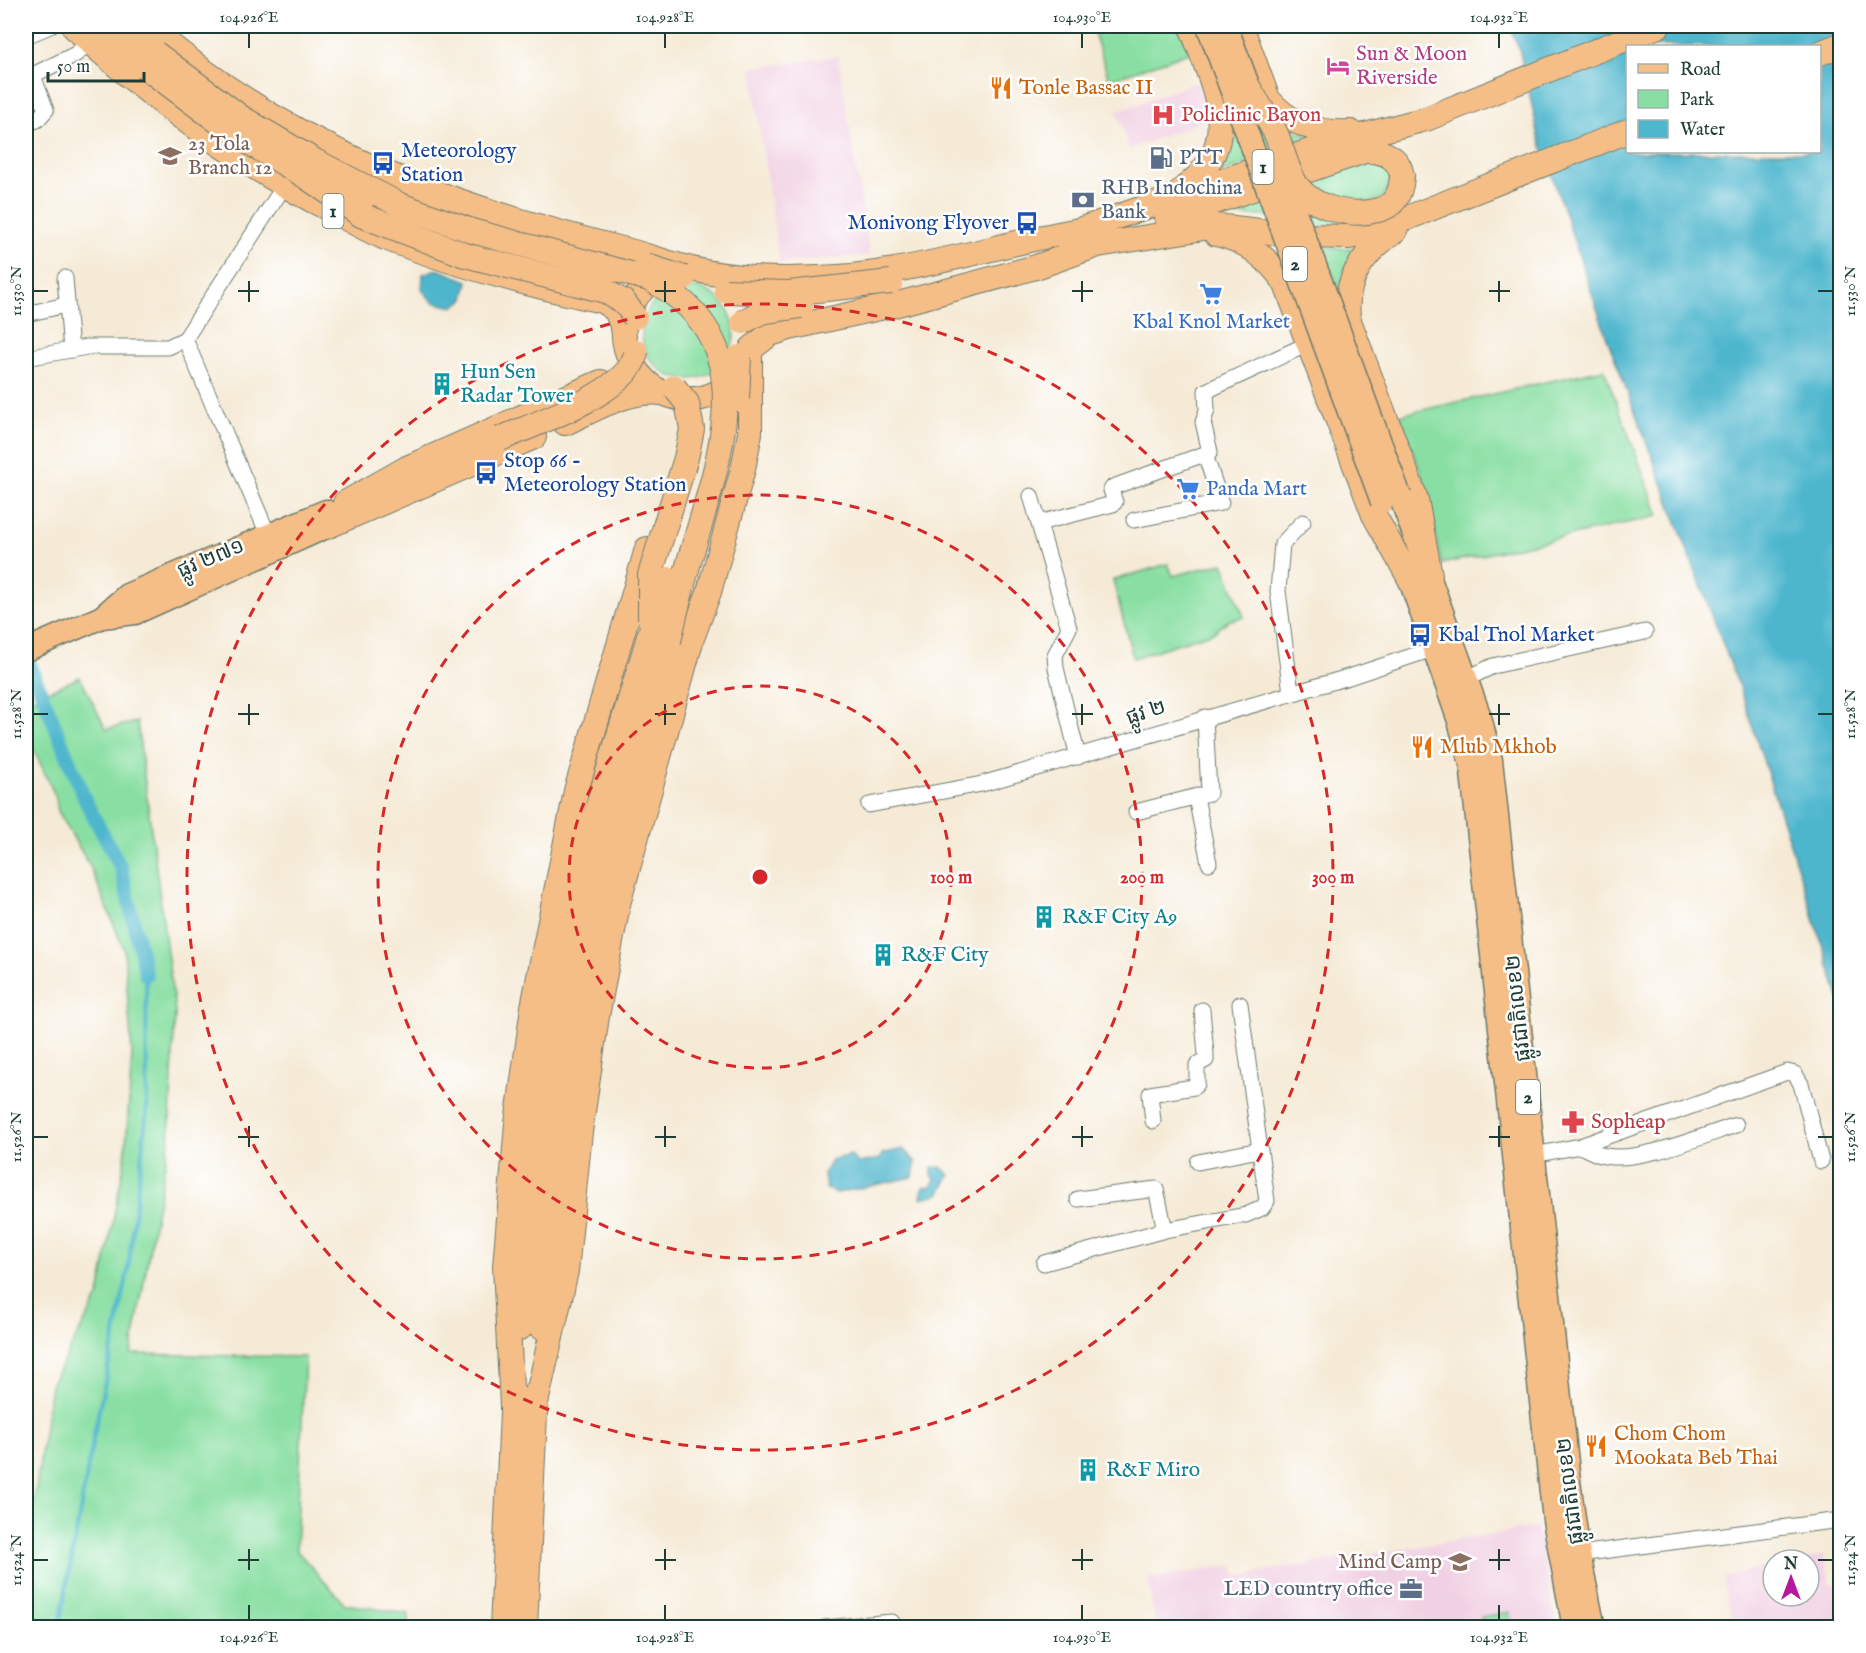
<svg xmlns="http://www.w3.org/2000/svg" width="1866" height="1653" viewBox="0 0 1866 1653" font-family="'IM FELL English','Noto Sans Khmer',serif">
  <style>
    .built { fill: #f1d0e3 }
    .green { fill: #89dfa3; stroke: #548e6c; stroke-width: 1.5 }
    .water { fill: #4eb6cd; stroke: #367a80; stroke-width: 1.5; fill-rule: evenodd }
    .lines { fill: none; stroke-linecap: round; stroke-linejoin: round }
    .stream { stroke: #4eb6cd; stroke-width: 4 }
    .canal { stroke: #4eb6cd; stroke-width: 14 }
    .minor-casing { stroke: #6a7a6d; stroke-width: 17 }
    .primary-casing { stroke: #6a7a6d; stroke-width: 25 }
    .trunk-casing { stroke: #6a7a6d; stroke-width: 26 }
    .minor { stroke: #fff; stroke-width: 15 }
    .primary { stroke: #f6be87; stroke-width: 22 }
    .trunk { stroke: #f6be87; stroke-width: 24 }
    .primary-bridge-casing { stroke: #6a7a6d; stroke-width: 25; stroke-linecap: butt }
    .trunk-bridge-casing { stroke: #6a7a6d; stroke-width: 26; stroke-linecap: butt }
    .primary-bridge { stroke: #f6be87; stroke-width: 22 }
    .trunk-bridge { stroke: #f6be87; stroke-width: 24 }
    .ticks { fill: none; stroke: #1f3d34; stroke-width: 2 }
    .ring { fill: none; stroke: #d62828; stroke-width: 3; stroke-dasharray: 10 8 }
    .labels { text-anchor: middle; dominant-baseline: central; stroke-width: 5; stroke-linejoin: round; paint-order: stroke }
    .shield { fill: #fff; stroke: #627771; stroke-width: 1.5 }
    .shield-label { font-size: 20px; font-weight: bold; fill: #1f3d34 }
    .hotel-label { font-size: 21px; fill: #b23c85; stroke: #fff; text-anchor: start }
    .food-label { font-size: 21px; fill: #c56008; stroke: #fff; text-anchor: start }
    .health-label { font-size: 21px; fill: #be3a42; stroke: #fff; text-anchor: start }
    .education-label { font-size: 21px; fill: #785e54; stroke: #fff; text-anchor: start }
    .transit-label { font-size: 21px; fill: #164399; stroke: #fff; text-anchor: start }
    .service-label { font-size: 21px; fill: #4e5e75; stroke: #fff; text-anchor: start }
    .shop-label { font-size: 21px; fill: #366cbe; stroke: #fff }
    .culture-label { font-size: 21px; fill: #0d838f; stroke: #fff; text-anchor: start }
    .street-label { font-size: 21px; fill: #1f3d34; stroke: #fff }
    .centre { fill: #d62828; stroke: #fff; stroke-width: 3 }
    .ring-label { font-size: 18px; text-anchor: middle; font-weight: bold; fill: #d62828; stroke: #fff; stroke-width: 5; stroke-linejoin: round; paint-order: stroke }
    .neatline { fill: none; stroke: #1f3d34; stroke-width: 2 }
    .ticks-label { font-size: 15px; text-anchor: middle; fill: #1f3d34 }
  </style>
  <rect width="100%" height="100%" fill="#fff"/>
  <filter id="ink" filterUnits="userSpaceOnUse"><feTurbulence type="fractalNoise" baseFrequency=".0167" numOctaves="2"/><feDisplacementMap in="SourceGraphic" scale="12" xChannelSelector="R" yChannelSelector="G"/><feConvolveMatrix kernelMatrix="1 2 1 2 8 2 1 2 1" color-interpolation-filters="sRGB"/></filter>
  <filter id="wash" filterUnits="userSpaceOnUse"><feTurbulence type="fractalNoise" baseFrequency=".008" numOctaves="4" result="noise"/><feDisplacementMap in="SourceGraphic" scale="24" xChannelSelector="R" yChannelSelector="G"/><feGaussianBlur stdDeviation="1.35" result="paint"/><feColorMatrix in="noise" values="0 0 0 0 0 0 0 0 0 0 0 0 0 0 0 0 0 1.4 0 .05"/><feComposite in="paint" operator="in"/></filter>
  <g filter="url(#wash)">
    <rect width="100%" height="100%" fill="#f5ead6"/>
    <!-- built -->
    <g class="built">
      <path d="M838,56L870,255L779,263L751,68Z"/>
      <path d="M1197,82L1210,118L1130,149L1116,112Z"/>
      <path d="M1537,1527L1557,1627H1156L1148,1579L1234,1565L1236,1576Z"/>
      <path d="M1823,1555L1831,1585L1840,1583V1627H1736L1726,1597L1724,1577L1773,1566V1596H1809V1560H1802Z"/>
    </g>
    <!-- green -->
    <g class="green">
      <path d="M1092,26H1180L1190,52L1109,80Z"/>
      <path d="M1268,118L1317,140L1210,177L1227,154L1232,128C1245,134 1259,128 1268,118Z"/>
      <path d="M1368,159L1384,161L1392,177L1384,197L1361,206L1320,192L1306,179Z"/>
      <path d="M1287,185L1366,226H1312L1265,216L1199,215Z"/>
      <path d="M1322,248H1357L1345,268L1340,293Z"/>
      <circle cx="688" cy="333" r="46"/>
      <path d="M1604,369L1659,516L1441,564L1428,493L1400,415Z"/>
      <path d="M1223,563L1244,617L1228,621L1214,632L1133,658L1113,580L1168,564L1173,576Z"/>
      <path d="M80,677L106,729L137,722L175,1012L169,1142L131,1354L305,1357L296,1550L345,1604L408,1614L409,1627H26V1557L51,1385L99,1295L125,1159L132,1054L124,950L91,868L58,811L56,798L26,732V701Z"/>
      <path d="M1509,1612L1512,1627H1483L1481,1617Z"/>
    </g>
    <!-- water -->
    <g class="water">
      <path d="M1509,26H1840V1000L1743,697L1607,338L1539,137L1519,48ZM1628,46H1820V152H1628Z"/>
      <path d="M437,269L468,281L464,299L453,307L433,302L422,290L423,274Z"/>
      <path d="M903,1149L916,1162L913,1177L837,1193L826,1189L824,1174L831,1160L851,1155L858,1163L880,1159L882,1154Z"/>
      <path d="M941,1167L950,1175L939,1194L921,1198L923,1187H931L935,1179L932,1175V1168Z"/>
    </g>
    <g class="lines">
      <!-- stream -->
      <path class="stream" d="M59,1628L93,1439L128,1271L147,1108L146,975"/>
      <!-- canal -->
      <path class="canal" d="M26,655L86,802L121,868L146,975"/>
    </g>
  </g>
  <g filter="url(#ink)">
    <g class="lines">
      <!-- minor casing -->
      <g class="minor-casing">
        <g id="minor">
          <path d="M26,36L50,26"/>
          <path d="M26,124L37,120L46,110L35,81V74L76,54L90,42"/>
          <path d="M65,278L71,350"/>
          <path d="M26,314L66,305"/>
          <path d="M26,358L87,347H168L185,339"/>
          <path d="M1031,496L1069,628L1055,655L1056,668L1078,757"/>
          <path d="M1134,520L1221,503L1205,454"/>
          <path d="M1039,523L1113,504L1115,502L1111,490L1113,487L1210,452L1203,422L1207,410L1206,391L1310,343"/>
          <path d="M272,544L185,339L284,186"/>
          <path d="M1466,679L1493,666L1645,632"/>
          <path d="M1291,693L1278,591L1282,544L1303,522"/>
          <path d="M1196,797L1209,863"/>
          <path d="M869,805L982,784L1352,676L1433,649"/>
          <path d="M1136,812L1209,793L1205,717"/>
          <path d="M1153,1121L1150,1094L1194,1087L1197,1084V1065L1206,1060V1054L1202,1010"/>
          <path d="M1580,1146C1587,1149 1594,1153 1601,1155C1634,1165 1703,1136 1736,1125"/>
          <path d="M1534,1155L1580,1146L1787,1072L1795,1074L1801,1084L1821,1161"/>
          <path d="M1198,1162L1259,1150"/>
          <path d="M1078,1199L1156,1189L1165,1230"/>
          <path d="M1044,1263L1165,1230L1246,1215L1262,1208L1267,1201L1240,1004"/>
          <path d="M1579,1554L1840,1520"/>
          <path d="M824,1628L892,1622"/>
        </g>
      </g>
      <!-- primary casing -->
      <g class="primary-casing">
        <g id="primary">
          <path d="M1400,496L1480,717L1491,760L1569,1481L1579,1554L1594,1628"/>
          <path d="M1404,563L1459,721L1471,764L1554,1520L1574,1628"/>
          <path d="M102,617L127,595L326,511"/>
          <path d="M26,650L102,617L135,613L326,527"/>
        </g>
      </g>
      <!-- trunk casing -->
      <g class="trunk-casing">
        <g id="trunk">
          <path d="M73,26C150,99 236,162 331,210C350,220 368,231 388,239C458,266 529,285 602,301L616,310L623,328"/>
          <path d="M99,26L144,66"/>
          <path d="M125,26L155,53"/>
          <path d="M148,26C284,147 448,205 622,249C643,254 663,262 684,267C717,276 755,279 788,279C822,278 855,277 888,271C952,261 1014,241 1079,230"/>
          <path d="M1241,26L1268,99C1289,124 1319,134 1351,132"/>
          <path d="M1820,53L1840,45"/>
          <path d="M1182,190C1247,142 1213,87 1191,26"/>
          <path d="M1167,218L1365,151C1384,150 1399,157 1402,176"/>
          <path d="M1395,231C1363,253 1344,279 1348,318L1416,499L1430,575"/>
          <path d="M1216,234C1247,240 1267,258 1285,282L1374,515L1411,581"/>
          <path d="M1064,235L1330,144L1426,119L1658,26"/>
          <path d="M668,272C563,325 669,452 739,375"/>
          <path d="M752,348L770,334L789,328L898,304L1036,267L1098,245L1216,226L1305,236L1349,237L1369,233L1628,131"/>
          <path d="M565,423C596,409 628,389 662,393"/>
          <path d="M345,503L407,468L601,382"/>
          <path d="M326,527L534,437"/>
          <path d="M541,1327C552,1184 564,1039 597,899C617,813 645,727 669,641"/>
          <path d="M520,1328C534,1184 546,1041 575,899C593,810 624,723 649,636"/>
          <path d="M512,1406L505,1266L517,1124L533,1007L576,791L647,549"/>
          <path d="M535,1407L566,1271L580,1132L597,1016L618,904L692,638L709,592L743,469L750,433V354"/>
          <path d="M502,1628L513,1392"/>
          <path d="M525,1628L536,1392"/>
        </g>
      </g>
      <!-- minor -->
      <use href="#minor" class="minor"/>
      <!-- primary -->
      <use href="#primary" class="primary"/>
      <!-- trunk -->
      <use href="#trunk" class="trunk"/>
      <!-- primary-bridge casing -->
      <g class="primary-bridge-casing">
        <g id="primary-bridge">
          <path d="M1208,26L1382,502"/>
          <path d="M1226,26L1256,106"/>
          <path d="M1278,165L1400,496"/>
        </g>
      </g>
      <!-- trunk-bridge casing -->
      <g class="trunk-bridge-casing">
        <g id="trunk-bridge">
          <path d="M155,53L242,118L315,161L400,205L472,231L649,279C759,336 725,441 697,535C686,570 677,605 669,641"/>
          <path d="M144,66L235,134L305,176L361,215L465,255L605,291L624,302L635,317"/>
          <path d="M1249,88C1258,104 1269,119 1277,136C1282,150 1286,165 1293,179C1307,207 1349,218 1378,210C1395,206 1401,193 1402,176"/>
          <path d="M305,176L361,202"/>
          <path d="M646,266L684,278"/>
          <path d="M726,291L789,293L891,282"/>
          <path d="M743,322L761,312L801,306"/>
          <path d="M737,399L739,357"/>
          <path d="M500,439C534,424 632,391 636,352"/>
          <path d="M650,619V575L686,458L692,429L687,403L674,387"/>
          <path d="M649,636L670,579"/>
        </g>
      </g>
      <!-- primary-bridge -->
      <use href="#primary-bridge" class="primary-bridge"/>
      <!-- trunk-bridge -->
      <use href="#trunk-bridge" class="trunk-bridge"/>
    </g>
  </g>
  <!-- ticks -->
  <path class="ticks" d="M249,33V48M665,33V48M1082,33V48M1499,33V48M249,281V302M665,281V302M1082,281V302M1499,281V302M33,291H48M238,291H259M655,291H676M1072,291H1093M1489,291H1510M1818,291H1833M249,704V725M665,704V725M1082,704V725M1499,704V725M33,714H48M238,714H259M655,714H676M1072,714H1093M1489,714H1510M1818,714H1833M249,1126V1147M665,1126V1147M1082,1126V1147M1499,1126V1147M33,1137H48M238,1137H259M655,1137H676M1072,1137H1093M1489,1137H1510M1818,1137H1833M249,1549V1570M665,1549V1570M1082,1549V1570M1499,1549V1570M33,1560H48M238,1560H259M655,1560H676M1072,1560H1093M1489,1560H1510M1818,1560H1833M249,1605V1620M665,1605V1620M1082,1605V1620M1499,1605V1620"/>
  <!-- distance rings -->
  <g class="ring">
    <circle cx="760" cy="877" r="191"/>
    <circle cx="760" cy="877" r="382"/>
    <circle cx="760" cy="877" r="573"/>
  </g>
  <!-- icons -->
  <defs>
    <g id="hotel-bare" transform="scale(1.8)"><path d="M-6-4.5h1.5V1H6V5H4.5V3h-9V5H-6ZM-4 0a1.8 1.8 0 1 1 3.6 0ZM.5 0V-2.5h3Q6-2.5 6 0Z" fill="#d1479c" stroke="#fff" stroke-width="2.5" paint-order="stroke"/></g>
    <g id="restaurant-bare" transform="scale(1.8)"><path d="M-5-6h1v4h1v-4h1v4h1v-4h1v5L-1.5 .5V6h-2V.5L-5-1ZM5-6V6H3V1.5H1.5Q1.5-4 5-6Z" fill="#e8710a" stroke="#fff" stroke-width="2.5" paint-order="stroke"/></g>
    <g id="hospital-bare" transform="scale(1.8)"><path d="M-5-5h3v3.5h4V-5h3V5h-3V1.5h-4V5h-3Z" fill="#e0444e" stroke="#fff" stroke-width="2.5" paint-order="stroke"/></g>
    <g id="school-bare" transform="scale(1.8)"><path d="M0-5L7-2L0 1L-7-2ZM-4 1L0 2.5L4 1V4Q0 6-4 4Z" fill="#8d6e63" stroke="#fff" stroke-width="2.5" paint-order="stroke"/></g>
    <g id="fuel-bare" transform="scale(1.8)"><path d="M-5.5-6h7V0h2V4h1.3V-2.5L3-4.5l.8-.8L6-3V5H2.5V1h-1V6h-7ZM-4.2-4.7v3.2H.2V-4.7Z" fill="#5c6f8a" stroke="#fff" stroke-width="2.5" paint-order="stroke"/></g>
    <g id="bus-bare" transform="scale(1.8)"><path d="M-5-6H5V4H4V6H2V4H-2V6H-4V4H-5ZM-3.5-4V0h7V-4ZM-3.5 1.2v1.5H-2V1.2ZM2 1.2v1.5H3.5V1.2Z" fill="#1a4fb4" stroke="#fff" stroke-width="2.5" paint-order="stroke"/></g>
    <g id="bank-bare" transform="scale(1.8)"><path d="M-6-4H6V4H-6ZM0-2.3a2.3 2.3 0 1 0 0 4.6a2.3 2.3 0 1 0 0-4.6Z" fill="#5c6f8a" stroke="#fff" stroke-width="2.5" paint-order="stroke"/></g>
    <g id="supermarket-bare" transform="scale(1.8)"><path d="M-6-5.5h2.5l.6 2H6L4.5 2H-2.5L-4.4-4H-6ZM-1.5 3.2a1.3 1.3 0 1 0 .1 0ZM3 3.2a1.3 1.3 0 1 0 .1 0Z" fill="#3f7fe0" stroke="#fff" stroke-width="2.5" paint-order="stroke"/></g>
    <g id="building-bare" transform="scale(1.8)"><path d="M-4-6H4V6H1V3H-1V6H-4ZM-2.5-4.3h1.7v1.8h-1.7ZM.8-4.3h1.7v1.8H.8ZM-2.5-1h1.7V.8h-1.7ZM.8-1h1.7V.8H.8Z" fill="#0f9aa8" stroke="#fff" stroke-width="2.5" paint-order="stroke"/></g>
    <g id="pharmacy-bare" transform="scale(1.8)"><path d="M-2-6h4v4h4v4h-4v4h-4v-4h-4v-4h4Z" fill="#e0444e" stroke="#fff" stroke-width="2.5" paint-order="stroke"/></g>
    <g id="university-bare" transform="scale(1.8)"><path d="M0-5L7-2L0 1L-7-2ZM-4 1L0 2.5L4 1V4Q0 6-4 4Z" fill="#8d6e63" stroke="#fff" stroke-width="2.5" paint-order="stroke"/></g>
    <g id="office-bare" transform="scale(1.8)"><path d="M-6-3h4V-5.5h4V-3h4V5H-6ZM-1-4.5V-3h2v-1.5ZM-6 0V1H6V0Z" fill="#5c6f8a" stroke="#fff" stroke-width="2.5" paint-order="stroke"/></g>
  </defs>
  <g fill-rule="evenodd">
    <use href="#hotel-bare" x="1338" y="66"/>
    <use href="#restaurant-bare" x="1001" y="88"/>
    <use href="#hospital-bare" x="1163" y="115"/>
    <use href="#school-bare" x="170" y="156"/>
    <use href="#fuel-bare" x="1161" y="158"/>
    <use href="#bus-bare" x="383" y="163"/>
    <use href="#bank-bare" x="1083" y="200"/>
    <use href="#bus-bare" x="1027" y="223"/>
    <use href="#supermarket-bare" x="1211" y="294"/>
    <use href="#building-bare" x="442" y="384"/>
    <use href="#bus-bare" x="486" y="473"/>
    <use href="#supermarket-bare" x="1188" y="489"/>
    <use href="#bus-bare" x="1420" y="635"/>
    <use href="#restaurant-bare" x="1422" y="747"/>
    <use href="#building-bare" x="1044" y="917"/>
    <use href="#building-bare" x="883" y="955"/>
    <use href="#pharmacy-bare" x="1573" y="1122"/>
    <use href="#restaurant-bare" x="1596" y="1446"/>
    <use href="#building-bare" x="1088" y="1470"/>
    <use href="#university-bare" x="1460" y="1562"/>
    <use href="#office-bare" x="1411" y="1589"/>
  </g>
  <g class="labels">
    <!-- shield labels -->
    <g class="shield">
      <rect x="1252.5" y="150" width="21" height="34" rx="4.5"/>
      <rect x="322.5" y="194" width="21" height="34" rx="4.5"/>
      <rect x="1283" y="247" width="24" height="34" rx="4.5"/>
      <rect x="1516" y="1080" width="24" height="34" rx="4.5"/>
    </g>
    <g class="shield-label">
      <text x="1263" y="167">1</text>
      <text x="333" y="211">1</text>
      <text x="1295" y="264">2</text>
      <text x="1528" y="1097">2</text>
    </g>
    <!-- hotel labels -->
    <g class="hotel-label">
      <text x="1356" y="54">Sun &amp; Moon<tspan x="1356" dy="24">Riverside</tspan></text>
    </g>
    <!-- food labels -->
    <g class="food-label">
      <text x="1019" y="88">Tonle Bassac II</text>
      <text x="1440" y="747">Mlub Mkhob</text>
      <text x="1614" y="1434">Chom Chom<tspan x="1614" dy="24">Mookata Beb Thai</tspan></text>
    </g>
    <!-- health labels -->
    <g class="health-label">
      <text x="1181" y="115">Policlinic Bayon</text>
      <text x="1591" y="1122">Sopheap</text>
    </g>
    <!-- education labels -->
    <g class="education-label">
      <text x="188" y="144">23 Tola<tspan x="188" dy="24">Branch 12</tspan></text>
      <text x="1442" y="1562" text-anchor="end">Mind Camp</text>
    </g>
    <!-- transit labels -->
    <g class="transit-label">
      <text x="401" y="151">Meteorology<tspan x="401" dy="24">Station</tspan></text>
      <text x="1009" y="223" text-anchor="end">Monivong Flyover</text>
      <text x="504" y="461">Stop 66 -<tspan x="504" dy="24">Meteorology Station</tspan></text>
      <text x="1438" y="635">Kbal Tnol Market</text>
    </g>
    <!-- service labels -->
    <g class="service-label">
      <text x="1179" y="158">PTT</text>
      <text x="1101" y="188">RHB Indochina<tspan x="1101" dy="24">Bank</tspan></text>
      <text x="1393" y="1589" text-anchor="end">LED country office</text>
    </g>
    <!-- shop labels -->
    <g class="shop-label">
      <text x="1211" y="322">Kbal Knol Market</text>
      <text x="1206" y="489" text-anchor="start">Panda Mart</text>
    </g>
    <!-- culture labels -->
    <g class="culture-label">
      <text x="460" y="372">Hun Sen<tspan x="460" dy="24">Radar Tower</tspan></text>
      <text x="1062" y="917">R&amp;F City A9</text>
      <text x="901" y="955">R&amp;F City</text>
      <text x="1106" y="1470">R&amp;F Miro</text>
    </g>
    <!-- street labels -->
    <g class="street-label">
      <text transform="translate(211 559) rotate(-23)">ផ្លូវ ២៧១</text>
      <text transform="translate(1146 713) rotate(-18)">ផ្លូវ ២</text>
      <text transform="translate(1519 1008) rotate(-96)">ផ្លូវជាតិលេខ២</text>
      <text transform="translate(1571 1491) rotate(-97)">ផ្លូវជាតិលេខ២</text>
    </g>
  </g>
  <circle cx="760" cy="877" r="9" class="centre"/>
  <g class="ring-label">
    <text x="951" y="883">100 m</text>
    <text x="1142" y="883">200 m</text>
    <text x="1333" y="883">300 m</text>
  </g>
  <!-- margin -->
  <rect width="1866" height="1653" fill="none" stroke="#fff" stroke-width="66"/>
  <!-- legend -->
  <rect x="1626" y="45" width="195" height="108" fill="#ffffff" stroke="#a5b1ae" stroke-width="1.5"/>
  <rect x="1638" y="64" width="30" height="9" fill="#f6be87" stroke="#a5b1ae" stroke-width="1.5"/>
  <text x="1680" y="75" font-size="18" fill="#1f3d34">Road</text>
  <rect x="1638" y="90" width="30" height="18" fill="#89dfa3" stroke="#a5b1ae" stroke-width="1.5"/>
  <text x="1680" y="105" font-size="18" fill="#1f3d34">Park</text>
  <rect x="1638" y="120" width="30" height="18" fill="#4eb6cd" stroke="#a5b1ae" stroke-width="1.5"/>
  <text x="1680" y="135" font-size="18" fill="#1f3d34">Water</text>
  <!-- north arrow -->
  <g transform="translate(1791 1578)"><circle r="28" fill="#ffffff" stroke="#a5b1ae" stroke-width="1.5"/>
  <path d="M0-4.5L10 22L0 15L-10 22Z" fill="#b5179e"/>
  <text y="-9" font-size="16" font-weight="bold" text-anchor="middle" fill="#1f3d34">N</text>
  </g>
  <!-- scale -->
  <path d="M48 72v9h96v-9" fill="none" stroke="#1f3d34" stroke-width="3"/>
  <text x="57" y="72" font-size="18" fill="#1f3d34" stroke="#ffffff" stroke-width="4.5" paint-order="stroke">50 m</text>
  <rect x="33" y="33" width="1800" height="1587" class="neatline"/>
  <g class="ticks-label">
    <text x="249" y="22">104.926°E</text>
    <text x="665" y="22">104.928°E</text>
    <text x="1082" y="22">104.930°E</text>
    <text x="1499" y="22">104.932°E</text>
    <text transform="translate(16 291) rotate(-90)" y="5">11.530°N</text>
    <text transform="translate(1850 291) rotate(-90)" y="5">11.530°N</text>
    <text transform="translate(16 714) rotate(-90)" y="5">11.528°N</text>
    <text transform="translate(1850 714) rotate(-90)" y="5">11.528°N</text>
    <text transform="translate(16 1137) rotate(-90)" y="5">11.526°N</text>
    <text transform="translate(1850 1137) rotate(-90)" y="5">11.526°N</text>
    <text transform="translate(16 1560) rotate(-90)" y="5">11.524°N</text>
    <text transform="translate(1850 1560) rotate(-90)" y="5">11.524°N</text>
    <text x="249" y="1642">104.926°E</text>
    <text x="665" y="1642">104.928°E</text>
    <text x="1082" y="1642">104.930°E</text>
    <text x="1499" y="1642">104.932°E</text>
  </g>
</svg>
